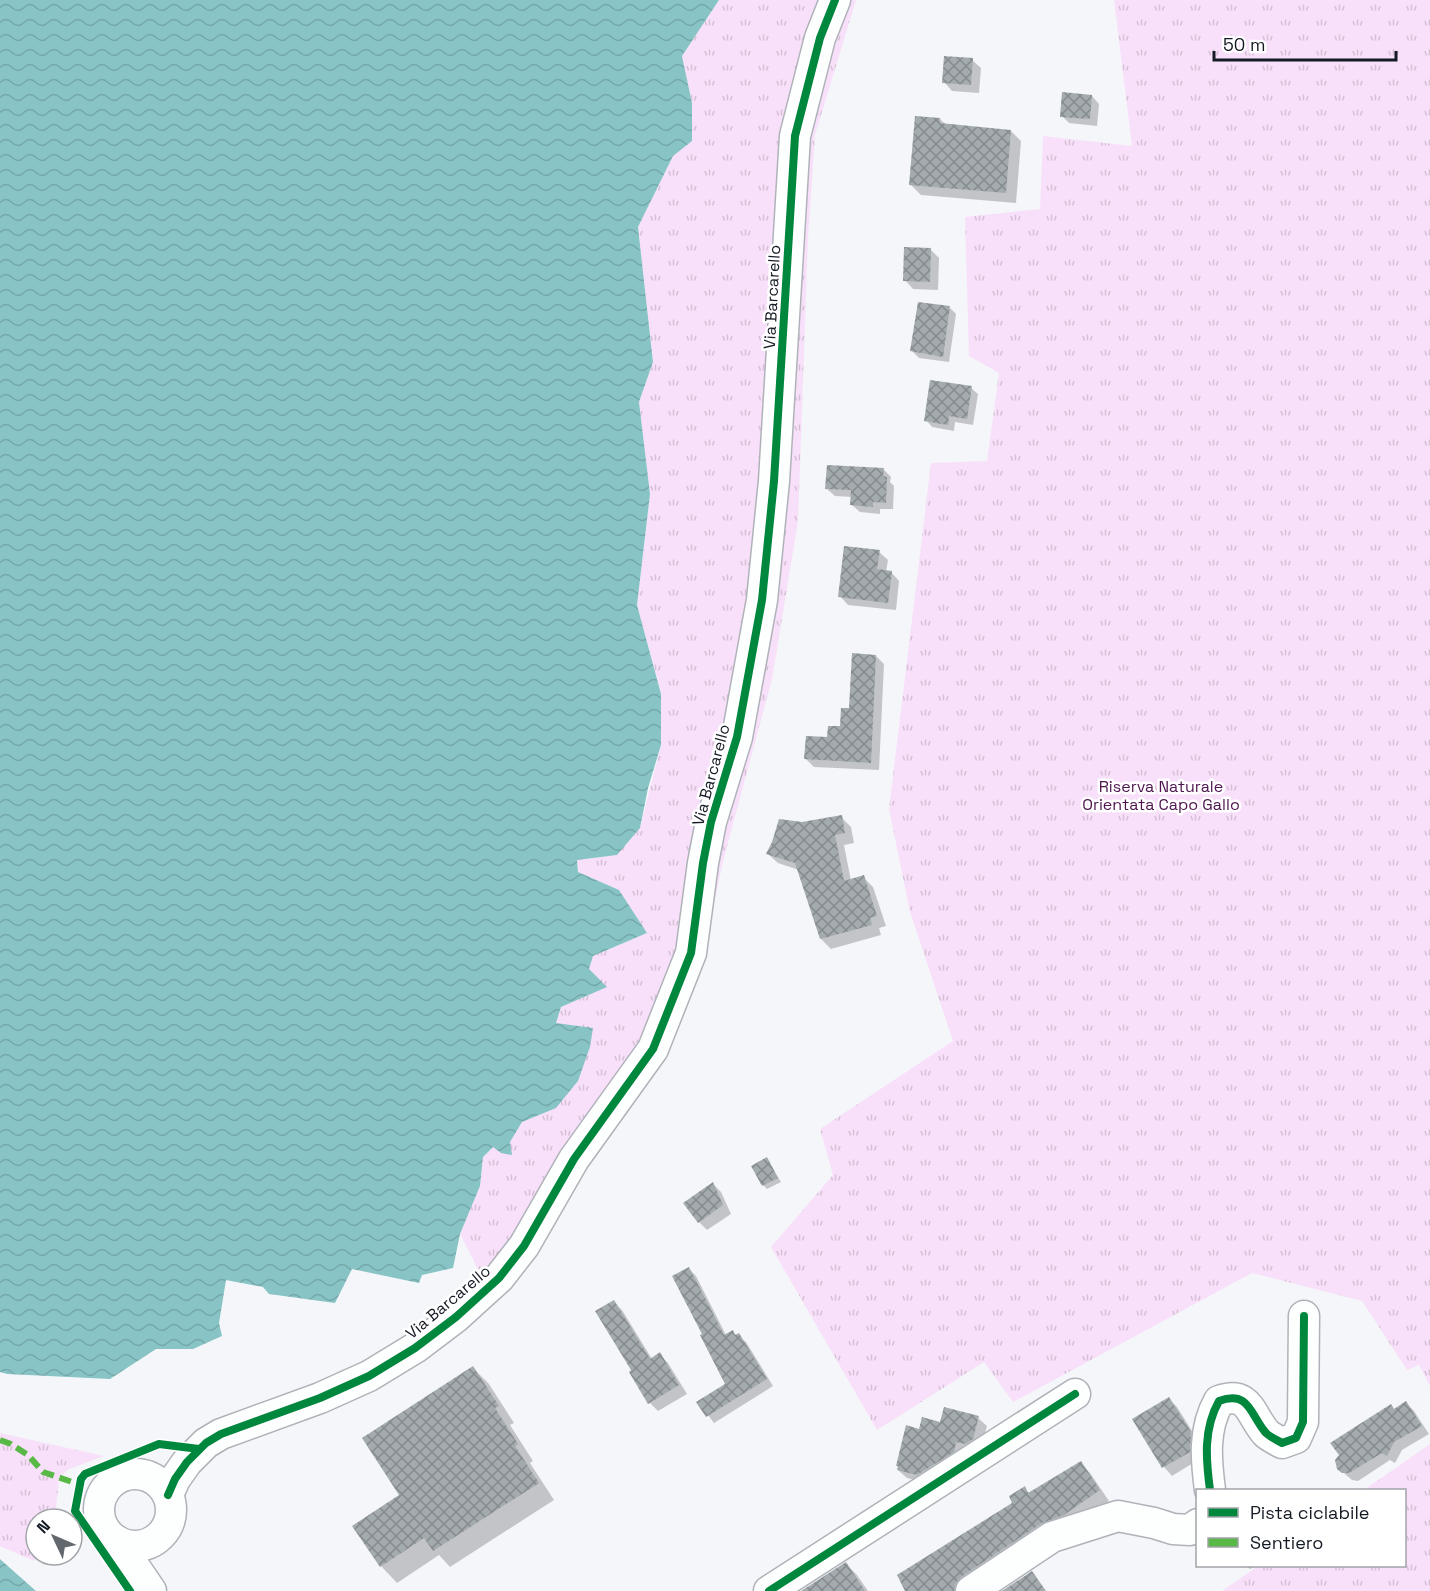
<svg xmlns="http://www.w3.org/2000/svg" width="1430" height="1591" viewBox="0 0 1430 1591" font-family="'Space Grotesk',sans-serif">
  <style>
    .grass { fill: url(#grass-tufts) }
    .water { fill: url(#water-waves) }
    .shadow { fill: #0003 }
    .building { fill: url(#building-cross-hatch) }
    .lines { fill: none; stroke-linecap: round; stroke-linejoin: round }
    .minor-casing { stroke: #afb3b9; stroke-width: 33 }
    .minor { stroke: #fdfefe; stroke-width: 30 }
    .quiet { stroke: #58b947; stroke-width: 6; stroke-dasharray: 12 6; stroke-linecap: butt }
    .cycleway-casing { stroke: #fff; stroke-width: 11 }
    .cycleway { stroke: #00873e; stroke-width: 8 }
    .labels { text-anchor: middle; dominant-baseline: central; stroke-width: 5; stroke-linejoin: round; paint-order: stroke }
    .street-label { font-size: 16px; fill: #151b25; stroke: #fff }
    .park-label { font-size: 16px; fill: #4d154e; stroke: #fff }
  </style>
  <defs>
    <pattern id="grass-tufts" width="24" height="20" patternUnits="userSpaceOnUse" patternTransform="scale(1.5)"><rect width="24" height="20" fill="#f9e0fa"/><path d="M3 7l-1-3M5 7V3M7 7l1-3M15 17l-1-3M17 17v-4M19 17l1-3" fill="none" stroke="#d5c0d6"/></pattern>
    <pattern id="water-waves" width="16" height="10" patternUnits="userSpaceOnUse" patternTransform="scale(1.5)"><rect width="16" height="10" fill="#88c4c6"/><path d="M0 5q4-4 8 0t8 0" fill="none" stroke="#74a8aa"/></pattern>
    <pattern id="building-cross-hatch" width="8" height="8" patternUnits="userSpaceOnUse" patternTransform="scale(1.5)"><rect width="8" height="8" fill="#a4abaf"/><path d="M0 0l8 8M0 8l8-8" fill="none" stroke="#848a8e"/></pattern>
  </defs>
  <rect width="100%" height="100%" fill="#f4f6f9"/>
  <!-- grass -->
  <g class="grass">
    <path d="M719,0H856L815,135L808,240L798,521L772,679L723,861L698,981L657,1070L569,1189L516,1283L478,1269L460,1234L480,1186L483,1157L493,1147L501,1153L522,1122L553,1109L556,1023L561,1007L606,987L588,969L593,956L647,933L619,890L578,872L577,860L617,855L640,828L661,745V693L637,605L650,494L639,402L653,362L638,227L673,156L692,141V103L682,56Z"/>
    <path d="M1114,0H1430V1386L1419,1365L1407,1370L1362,1301L1252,1273L1013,1402L984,1362L877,1430L771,1247L833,1175L820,1129L953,1041L910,912L889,809L931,463L987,461L999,373L969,356L965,217L1040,209L1043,136L1132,146Z"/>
    <path d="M0,1433L104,1456L69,1469L59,1478L55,1519H36V1555H39L34,1561L0,1546Z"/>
    <path d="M1430,1444V1591H1222L1258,1566H1404V1490H1364Z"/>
  </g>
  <!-- water -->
  <g class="water">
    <path d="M0,0H719L682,56L692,103V141L673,156L638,227L653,362L639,402L650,494L637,605L661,694V745L648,788L640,828L617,855L577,860L578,872L619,890L647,933L593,956L589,969L607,987L561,1007L556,1023L593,1028L590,1047L578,1081L556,1108L522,1122L510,1142L512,1155L501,1153L493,1147L483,1157L480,1186L460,1234L453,1268L422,1275L419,1283L352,1269L335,1303L269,1294L263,1287L226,1280L219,1323L222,1336L193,1349H156L110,1379L7,1374L0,1372Z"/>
    <path d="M0,1559L1,1560L36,1591H0Z"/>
  </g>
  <!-- shadow -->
  <g class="shadow">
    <path d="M972,60L981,68L979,93L952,91L944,82Z"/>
    <path d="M1092,96L1099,104L1097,126L1069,123L1062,116Z"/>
    <path d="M940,119L946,125L1011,131L1021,141L1016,203L921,195L911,185Z"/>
    <path d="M930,249L939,258L938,290L913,289L905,280Z"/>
    <path d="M950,308L956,314L949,362L919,358L912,351Z"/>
    <path d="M971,388L978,394L973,425L955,422L954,431L932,427L926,420Z"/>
    <path d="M883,469L891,477L890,482L894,486L893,509H880V514L860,512L852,505V497L835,496L827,489Z"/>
    <path d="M879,552L888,560L886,572H891L899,581L896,610L848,605L840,596Z"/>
    <path d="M876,656L884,664L879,770L814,767L806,759L841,728Z"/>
    <path d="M841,817L851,827L854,843L844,845L851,881L863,877L873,887L886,926L879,928L881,935L831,949L821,939L799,870L778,863L768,854L802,823Z"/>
    <path d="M767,1159L781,1182L767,1189L763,1185Z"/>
    <path d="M713,1184L721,1192L731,1214L707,1230L699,1222Z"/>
    <path d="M689,1269L696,1276L726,1335L732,1332L746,1342L773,1386L714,1423L698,1402L726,1384L704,1335Z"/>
    <path d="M614,1302L622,1310L652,1359L659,1354L668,1363L687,1394L658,1411L650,1403L631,1372L633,1371Z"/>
    <path d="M473,1368L489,1384L514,1423L510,1425L533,1461L530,1463L554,1500L450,1567L439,1555L397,1583L381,1566L401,1496Z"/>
    <path d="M1169,1399L1177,1407L1199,1442L1198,1460L1172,1476L1164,1467L1134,1420Z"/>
    <path d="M1406,1403L1414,1411L1429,1434L1402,1450L1395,1463L1390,1460L1358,1481L1352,1480L1338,1468L1394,1410Z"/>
    <path d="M978,1418L987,1426L981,1448L926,1483L907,1478L898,1470L920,1431L941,1424Z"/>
    <path d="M1080,1463L1090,1473L1109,1501L1075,1525L967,1591H907L1014,1503L1024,1488L1030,1494Z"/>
    <path d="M846,1564L857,1575L868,1591H804Z"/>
    <path d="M1246,1566H1257L1250,1569Z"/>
  </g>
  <!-- building -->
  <g class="building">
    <path d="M944,56L973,58L971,85L942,83Z"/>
    <path d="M1062,92L1092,95L1090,119L1060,117Z"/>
    <path d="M915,116L940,118V123L1011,130L1006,193L909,185Z"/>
    <path d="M904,247L931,248L930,282L903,281Z"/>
    <path d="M918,302L950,306L943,357L910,351Z"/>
    <path d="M930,380L972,386L967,419L949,416L948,425L924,421Z"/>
    <path d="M827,465L884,468L883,476L887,477L886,503L873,502V507L850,505L851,490L825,489Z"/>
    <path d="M844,546L880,550L877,569L892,571L888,603L838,597Z"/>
    <path d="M852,653L876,655L871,763L804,759L806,736L827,737L828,726H840L841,708H849Z"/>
    <path d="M842,815L845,833L835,835L844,881L864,875L877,916L870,918L872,925L820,939L795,863L766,854L772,842L779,819L802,822Z"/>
    <path d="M767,1157L778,1178L762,1186L751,1166Z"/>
    <path d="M713,1182L723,1205L698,1223L683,1203Z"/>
    <path d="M689,1267L724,1335L733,1330L735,1335L739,1333L767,1379L706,1417L696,1402L725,1384L700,1335L702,1334L672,1276Z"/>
    <path d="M614,1300L650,1359L660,1352L679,1385L648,1404L629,1372L631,1370L595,1311Z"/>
    <path d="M473,1366L499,1406L495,1408L518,1444L515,1446L539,1483L433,1551L424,1538L380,1567L352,1526L399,1495L362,1438Z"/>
    <path d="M1169,1397L1191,1432L1190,1452L1162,1468L1132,1419Z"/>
    <path d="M1406,1401L1422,1426L1394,1442L1387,1456L1382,1453L1349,1473H1342L1337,1469L1335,1460L1339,1455L1330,1443L1391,1404L1394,1409Z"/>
    <path d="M944,1407L979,1416L973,1439L965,1444L956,1442L954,1452L917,1475L897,1470L898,1466H896L906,1425L919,1429L922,1417L940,1422Z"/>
    <path d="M1081,1461L1100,1490L1064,1515L1042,1523L961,1577L956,1583L954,1591H905L897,1575L1012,1503L1009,1496L1025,1486L1028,1493Z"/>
    <path d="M846,1562L865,1591H801Z"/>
    <path d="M1032,1571L1046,1591H1002Z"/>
  </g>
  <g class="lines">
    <!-- minor casing -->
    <g class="minor-casing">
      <g id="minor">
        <circle cx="135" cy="1510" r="36"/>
        <path d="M1210,1490C1206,1460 1203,1429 1219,1401C1250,1390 1250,1415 1266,1433C1270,1437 1277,1440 1282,1443L1296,1438L1303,1422L1304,1316"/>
        <path d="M168,1495L175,1479L187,1462L206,1443L221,1434L320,1398L369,1376L415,1348L456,1317L499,1278L524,1246L574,1159L653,1049L691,953L703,863L711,822L737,737L762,600L774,481L795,136L820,38L835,0"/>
        <path d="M117,1541L151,1591"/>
        <path d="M769,1591L1075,1394"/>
        <path d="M971,1591L1052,1537L1118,1516L1154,1523L1173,1529L1190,1530L1198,1524"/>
      </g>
    </g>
    <!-- minor -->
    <use href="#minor" class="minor"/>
    <!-- quiet -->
    <path class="quiet" d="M0,1440L11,1444L28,1455L43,1472L84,1486"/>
    <!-- cycleway casing -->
    <g class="cycleway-casing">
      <g id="cycleway">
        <path d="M1210,1490C1206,1460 1203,1429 1219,1401C1250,1390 1250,1415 1266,1433C1270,1437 1277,1440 1282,1443L1296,1438L1303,1422L1304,1316"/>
        <path d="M168,1495L175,1479L187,1462L206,1443L221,1434L320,1398L369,1376L415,1348L456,1317L499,1278L524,1246L574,1159L653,1049L691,953L703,863L711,822L737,737L762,600L774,481L795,136L820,38L835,0"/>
        <path d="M130,1591L75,1511L81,1479L85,1474L159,1444L199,1449"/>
        <path d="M769,1591L1075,1394"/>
      </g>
    </g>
    <!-- cycleway -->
    <use href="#cycleway" class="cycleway"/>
  </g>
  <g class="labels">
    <!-- street labels -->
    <g class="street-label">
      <text transform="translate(772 297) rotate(-87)">Via Barcarello</text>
      <text transform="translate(711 775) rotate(-75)">Via Barcarello</text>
      <text transform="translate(448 1302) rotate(-40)">Via Barcarello</text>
    </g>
    <!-- park labels -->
    <g class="park-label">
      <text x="1161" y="786">Riserva Naturale<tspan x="1161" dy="18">Orientata Capo Gallo</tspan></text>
    </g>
  </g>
  <!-- legend -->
  <rect x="1196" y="1489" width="210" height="78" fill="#ffffff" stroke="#a1a4a8" stroke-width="1.5"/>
  <rect x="1208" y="1508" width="30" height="9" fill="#00873e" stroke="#a1a4a8" stroke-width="1.5"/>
  <text x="1250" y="1519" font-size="18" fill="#151b25">Pista ciclabile</text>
  <rect x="1208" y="1538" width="30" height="9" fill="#58b947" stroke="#a1a4a8" stroke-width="1.5"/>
  <text x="1250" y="1549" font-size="18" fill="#151b25">Sentiero</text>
  <!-- north arrow -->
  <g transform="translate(54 1537) rotate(314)"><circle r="28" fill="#ffffff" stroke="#a1a4a8" stroke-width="1.5"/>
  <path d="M0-4.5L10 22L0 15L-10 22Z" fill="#63686f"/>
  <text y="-9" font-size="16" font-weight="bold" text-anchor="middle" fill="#151b25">N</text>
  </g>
  <!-- scale -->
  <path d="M1214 51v9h182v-9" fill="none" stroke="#151b25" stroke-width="3"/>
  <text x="1223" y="51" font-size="18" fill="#151b25" stroke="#ffffff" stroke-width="4.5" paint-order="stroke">50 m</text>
</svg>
